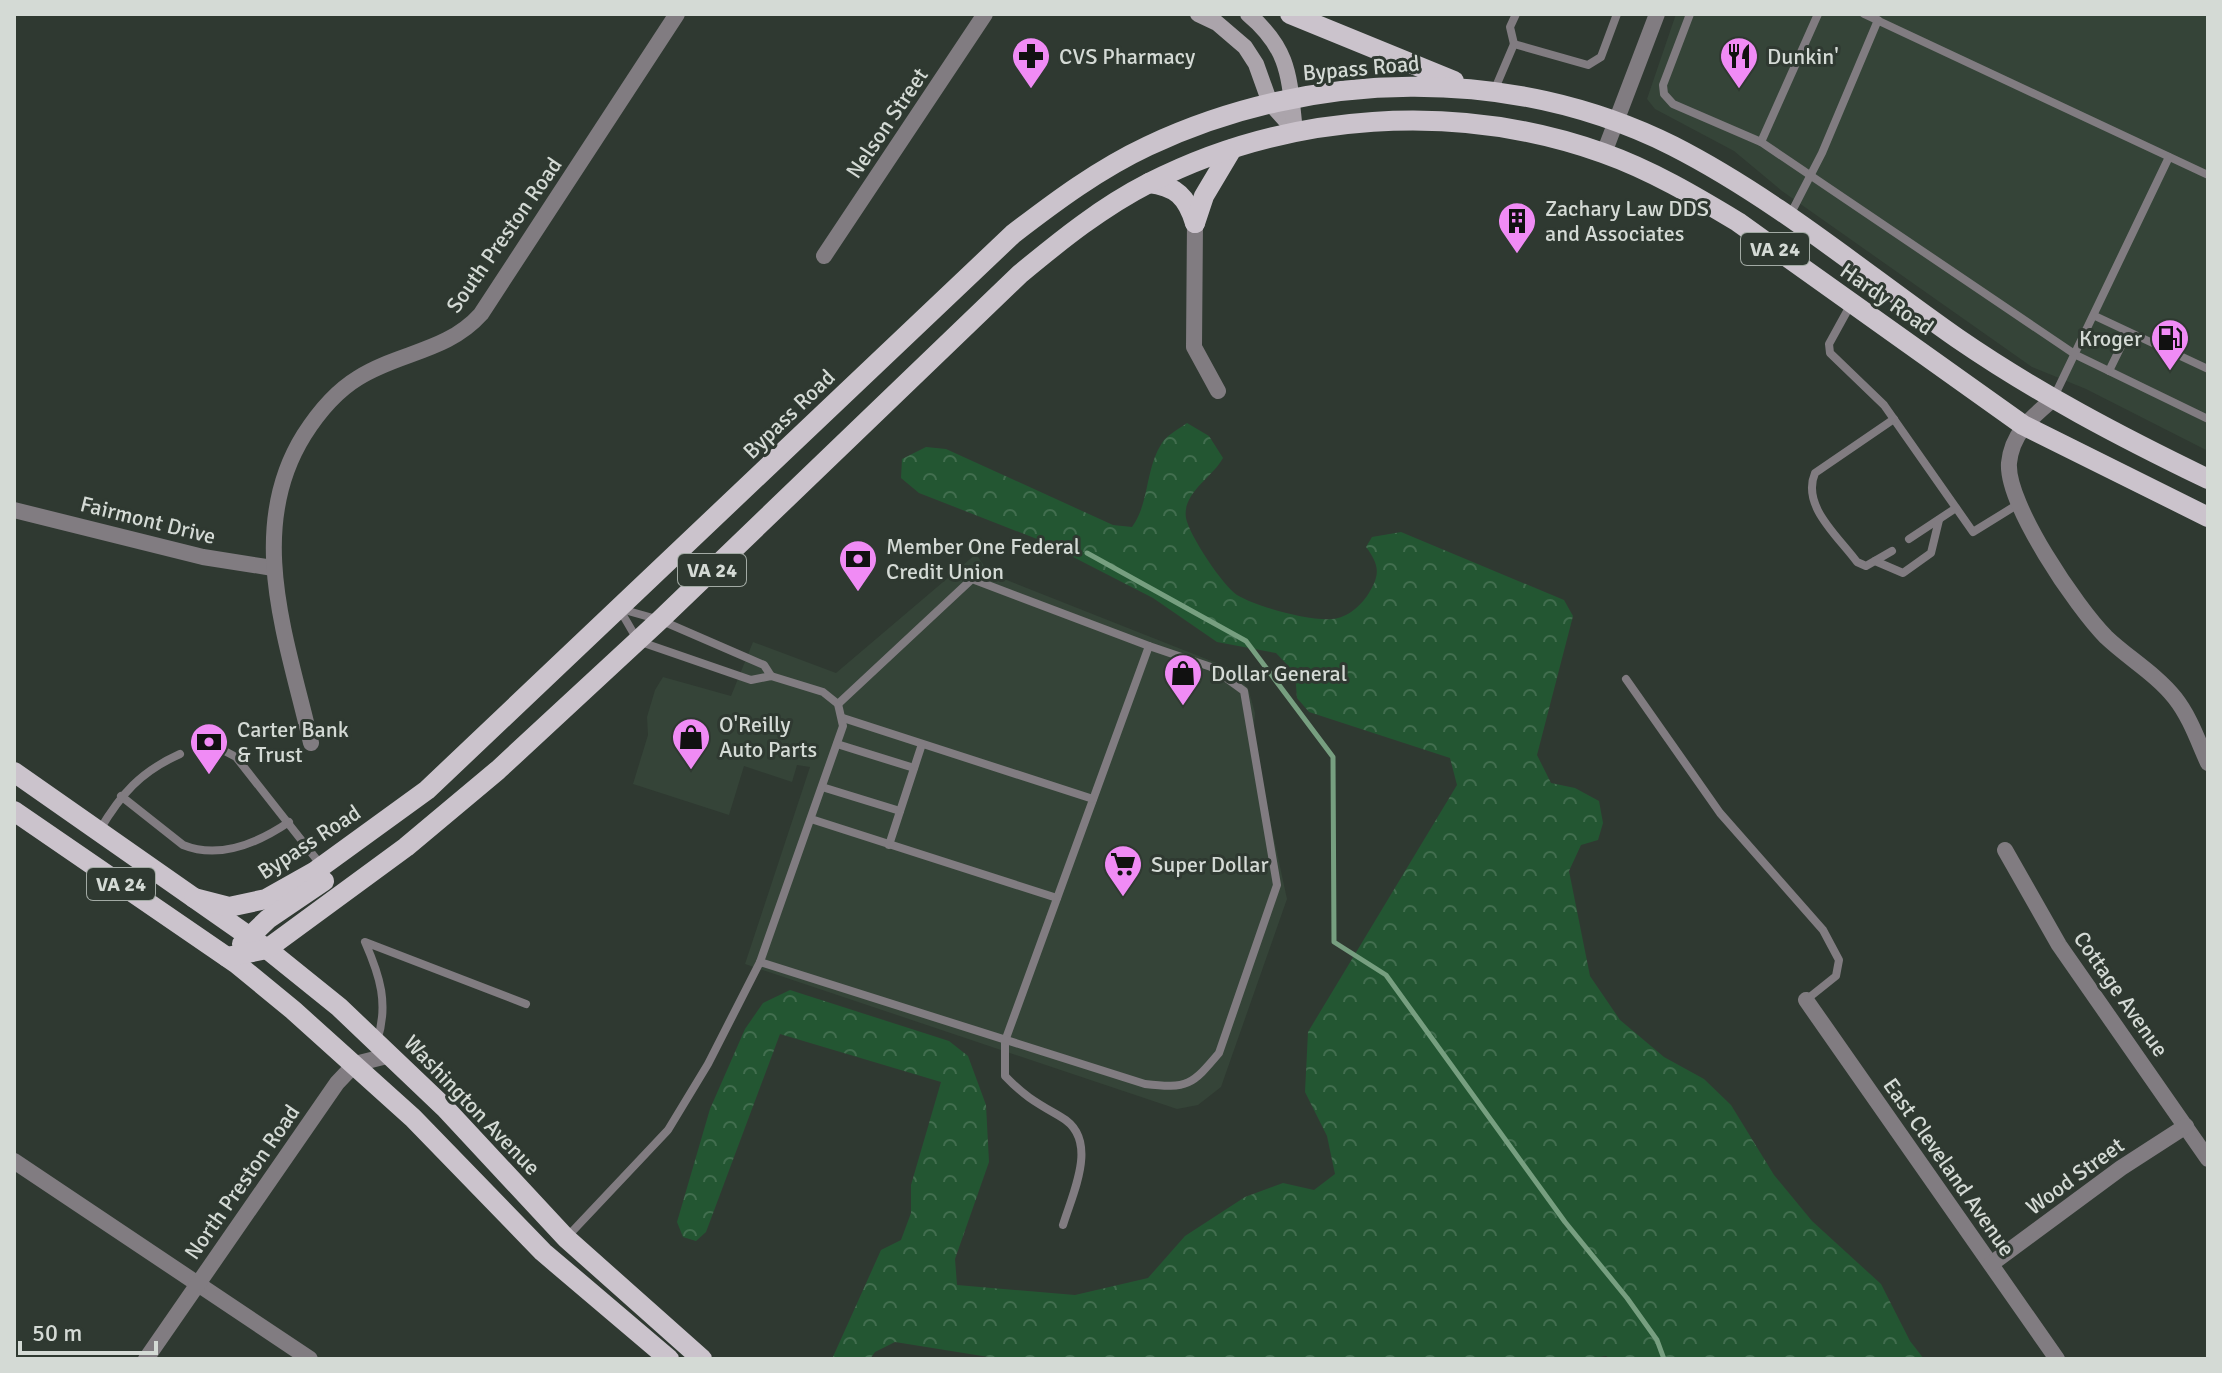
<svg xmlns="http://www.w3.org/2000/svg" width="2222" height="1373" viewBox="0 0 2222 1373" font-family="Signika,sans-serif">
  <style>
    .built { fill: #354438 }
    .forest { fill: url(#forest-crowns) }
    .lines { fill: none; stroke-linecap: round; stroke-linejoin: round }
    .stream { stroke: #779f80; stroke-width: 5 }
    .lane { stroke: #817c81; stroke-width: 8 }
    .street { stroke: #817c81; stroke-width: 16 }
    .secondary { stroke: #aba4ab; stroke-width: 16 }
    .primary { stroke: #cbc3cc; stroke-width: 20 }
    .labels { text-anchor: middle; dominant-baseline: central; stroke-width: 6; stroke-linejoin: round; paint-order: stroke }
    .shield { fill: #2f3931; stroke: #a2aaa4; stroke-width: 2 }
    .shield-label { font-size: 20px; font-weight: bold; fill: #d4dad5 }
    .poi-label { font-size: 22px; fill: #d4dad5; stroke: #2f3931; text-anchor: start }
    .street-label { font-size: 22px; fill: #d4dad5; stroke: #2f3931 }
  </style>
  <defs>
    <pattern id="forest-crowns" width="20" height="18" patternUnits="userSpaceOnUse" patternTransform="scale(2)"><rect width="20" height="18" fill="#235632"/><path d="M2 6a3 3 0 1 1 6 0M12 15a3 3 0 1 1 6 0" fill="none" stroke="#426e4f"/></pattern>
  </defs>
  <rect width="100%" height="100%" fill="#2f3931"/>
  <!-- built -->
  <g class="built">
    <path d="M1676,14H2208V451L2086,389L2032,367L1782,191L1734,151L1655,109L1647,99Z"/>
    <path d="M976,554L989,573L1229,668L1248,688L1255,713L1253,741L1287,899L1221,1087L1198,1105L1177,1109L745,964L810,767L797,765L792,782L744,766L729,815L633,784L648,735L647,717L655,690L663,677L731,696L753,642L836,673Z"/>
  </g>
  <!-- forest -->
  <path class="forest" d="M1187,423L1209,436L1223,458C1212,478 1182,493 1186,518C1189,535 1223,586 1237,595C1257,607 1309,621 1332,619C1348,618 1363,604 1370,591C1381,573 1378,563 1366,547L1372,537L1401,532L1564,600L1573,616L1537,755L1551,783L1575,788L1599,801L1603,823L1598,840L1581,845L1569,871L1590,976L1620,1020L1664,1057L1704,1079L1731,1105L1774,1175L1812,1221L1881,1284L1910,1341L1924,1359H1611L1606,1356L1587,1359H1001L895,1342L875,1352L870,1359H832L881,1250L901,1240L911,1213V1185L941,1082L780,1034L706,1232L696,1241L683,1237L677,1222L710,1109L745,1029L763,1003L790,990L949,1041L968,1056L986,1105L989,1162L955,1259L957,1285L1075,1295L1148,1278L1185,1236L1245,1197L1283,1183L1314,1190L1335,1174L1327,1136L1305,1092L1308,1032L1457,785L1450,758L1309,712L1297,698L1295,673L1276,653L1217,642L1153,598L1042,541L919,493L901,478L902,459L926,447L946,449L1113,525L1132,527C1150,502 1145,469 1162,443C1167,435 1179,429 1187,423Z"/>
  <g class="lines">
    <!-- stream -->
    <path class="stream" d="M1087,553L1246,641L1333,757L1334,942L1386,975L1565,1222L1627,1298L1657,1340L1664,1359"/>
    <!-- lane -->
    <g class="lane">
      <path d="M1690,14L1663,85L1664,94L1673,104L1761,142"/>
      <path d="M1818,14L1761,142L2076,355L2208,419"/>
      <path d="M1864,14L2208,175"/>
      <path d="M1514,44L1510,27L1516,14"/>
      <path d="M1494,91L1514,44L1588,65L1601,57L1617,14"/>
      <path d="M1789,217L1822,153L1878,20"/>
      <path d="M1851,304L1829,344L1830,353L1884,405L1973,532L2020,503"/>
      <path d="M2095,316L2208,369"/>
      <path d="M2109,371L2128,332"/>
      <path d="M2053,399L2169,157"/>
      <path d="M1909,539L1956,508"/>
      <path d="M1892,551L1866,566L1857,562C1838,536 1801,506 1815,473L1894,419"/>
      <path d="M1875,561L1903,573L1931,553L1939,520"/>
      <path d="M621,609L660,620L764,665L771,676"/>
      <path d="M1626,679L1720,813L1823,930L1839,960L1836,976L1806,1000"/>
      <path d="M838,704L972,579L1149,646L1005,1041V1076C1025,1097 1037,1103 1061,1117C1100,1139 1073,1192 1063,1225"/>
      <path d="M843,718L1093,799"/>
      <path d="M837,744L914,768"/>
      <path d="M198,750L219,748L236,757L321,865"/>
      <path d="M822,787L900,811"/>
      <path d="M121,796L183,845C220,860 258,843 289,822"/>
      <path d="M811,819L1057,898"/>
      <path d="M99,831C121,794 140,772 180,754"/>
      <path d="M889,845L922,744"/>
      <path d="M760,962L1145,1084C1188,1089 1192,1085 1219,1053L1277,885L1244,691L1211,667L1149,646"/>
      <path d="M377,1041C389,1004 380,976 365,942L526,1004"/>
      <path d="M567,1237L668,1130L708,1064L760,962L843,726L838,704L823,692L771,676L751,680L638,641L620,610"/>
    </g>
    <!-- street -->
    <g class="street">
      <path d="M1604,153L1657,14"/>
      <path d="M1195,223L1194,347L1218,391"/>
      <path d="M824,256L985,14"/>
      <path d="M2052,400C2031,418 2012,433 2009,463C2006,504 2077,608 2106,637C2128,658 2156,674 2175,698C2190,717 2198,741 2208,763"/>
      <path d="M14,510L203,557L273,568"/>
      <path d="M311,743C288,642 244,531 304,435C318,413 335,392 358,378C399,352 447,352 481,314L677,14"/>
      <path d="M2005,850L2059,945L2208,1159"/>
      <path d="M1806,1000L2057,1359"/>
      <path d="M14,1161L310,1359"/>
      <path d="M1991,1264L2121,1168L2186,1126"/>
      <path d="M146,1359L337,1083L355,1064L391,1055"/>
    </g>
    <!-- secondary -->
    <g class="secondary">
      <path d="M1198,14L1217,23L1245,47L1256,64L1270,103L1295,131"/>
      <path d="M1248,14C1291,50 1289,79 1295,131"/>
    </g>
    <!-- primary -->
    <g class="primary">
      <path d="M1290,14L1454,81"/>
      <path d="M1149,183C1176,186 1187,197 1195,223"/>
      <path d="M1195,223L1204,196L1232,149"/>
      <path d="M14,772L267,949L339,1007L445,1108L566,1238L702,1359"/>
      <path d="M14,811L237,964L293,1010L413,1118L543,1252L669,1359"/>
      <path d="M194,898L229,907L266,899L314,872L427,790L1013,234C1056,201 1099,169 1148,146C1311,69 1511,65 1673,146C1775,198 1864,273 1957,338C2037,393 2121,437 2208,479"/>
      <path d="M242,944L268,919L324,881"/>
      <path d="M227,957L267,949L406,847L498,770L660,620L1020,274C1061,240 1102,207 1149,183C1288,112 1456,101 1603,153C1651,170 1695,196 1738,222L2023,425L2208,517"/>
    </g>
  </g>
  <!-- icons -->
  <defs>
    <g id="pharmacy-pin" transform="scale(2)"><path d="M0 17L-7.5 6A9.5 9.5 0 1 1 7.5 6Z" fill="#f08bf5" stroke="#2f3931"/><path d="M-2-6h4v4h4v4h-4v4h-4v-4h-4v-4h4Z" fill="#111"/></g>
    <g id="restaurant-pin" transform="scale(2)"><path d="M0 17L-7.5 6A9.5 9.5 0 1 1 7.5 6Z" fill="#f08bf5" stroke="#2f3931"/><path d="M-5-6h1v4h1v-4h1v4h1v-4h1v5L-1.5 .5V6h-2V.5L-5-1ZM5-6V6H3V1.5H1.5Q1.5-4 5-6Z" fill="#111"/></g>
    <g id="building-pin" transform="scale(2)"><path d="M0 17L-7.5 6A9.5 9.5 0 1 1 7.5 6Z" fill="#f08bf5" stroke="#2f3931"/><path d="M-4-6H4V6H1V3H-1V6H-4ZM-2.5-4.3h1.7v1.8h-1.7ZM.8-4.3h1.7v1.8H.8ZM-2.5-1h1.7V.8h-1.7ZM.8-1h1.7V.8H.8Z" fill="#111"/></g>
    <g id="fuel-pin" transform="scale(2)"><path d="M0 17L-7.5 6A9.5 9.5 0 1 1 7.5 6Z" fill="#f08bf5" stroke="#2f3931"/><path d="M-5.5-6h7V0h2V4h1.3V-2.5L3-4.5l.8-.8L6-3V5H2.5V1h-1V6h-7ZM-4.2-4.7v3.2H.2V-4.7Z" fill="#111"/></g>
    <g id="bank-pin" transform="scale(2)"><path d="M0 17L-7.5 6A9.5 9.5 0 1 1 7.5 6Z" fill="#f08bf5" stroke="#2f3931"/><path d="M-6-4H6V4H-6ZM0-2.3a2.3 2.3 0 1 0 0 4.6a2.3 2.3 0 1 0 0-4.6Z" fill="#111"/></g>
    <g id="shop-pin" transform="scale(2)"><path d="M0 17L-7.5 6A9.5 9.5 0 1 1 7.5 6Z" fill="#f08bf5" stroke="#2f3931"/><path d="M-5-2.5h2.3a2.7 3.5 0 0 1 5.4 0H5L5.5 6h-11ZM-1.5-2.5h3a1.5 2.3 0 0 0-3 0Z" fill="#111"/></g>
    <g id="supermarket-pin" transform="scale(2)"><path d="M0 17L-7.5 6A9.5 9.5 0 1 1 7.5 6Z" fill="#f08bf5" stroke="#2f3931"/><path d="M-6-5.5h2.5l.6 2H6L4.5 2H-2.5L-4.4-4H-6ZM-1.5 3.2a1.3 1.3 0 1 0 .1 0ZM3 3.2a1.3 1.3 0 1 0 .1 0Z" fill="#111"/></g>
  </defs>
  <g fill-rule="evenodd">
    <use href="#pharmacy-pin" x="1031" y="56"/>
    <use href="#restaurant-pin" x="1739" y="56"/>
    <use href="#building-pin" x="1517" y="221"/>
    <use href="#fuel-pin" x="2170" y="338"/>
    <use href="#bank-pin" x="858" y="559"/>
    <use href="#shop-pin" x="1183" y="673"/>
    <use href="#shop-pin" x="691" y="737"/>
    <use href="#bank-pin" x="209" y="742"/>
    <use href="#supermarket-pin" x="1123" y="864"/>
  </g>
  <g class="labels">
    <!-- shield labels -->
    <g class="shield">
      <rect x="1741" y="233" width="68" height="32" rx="6"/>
      <rect x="678" y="554" width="68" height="32" rx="6"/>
      <rect x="87" y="868" width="68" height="32" rx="6"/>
    </g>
    <g class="shield-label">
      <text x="1775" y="249">VA 24</text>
      <text x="712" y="570">VA 24</text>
      <text x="121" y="884">VA 24</text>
    </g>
    <!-- poi labels -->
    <g class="poi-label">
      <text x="1059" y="56">CVS Pharmacy</text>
      <text x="1767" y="56">Dunkin'</text>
      <text x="1545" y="208">Zachary Law DDS<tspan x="1545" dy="25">and Associates</tspan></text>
      <text x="2142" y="338" text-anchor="end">Kroger</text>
      <text x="886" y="546">Member One Federal<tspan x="886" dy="25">Credit Union</tspan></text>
      <text x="1211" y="673">Dollar General</text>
      <text x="719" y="724">O'Reilly<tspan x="719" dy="25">Auto Parts</tspan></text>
      <text x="237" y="729">Carter Bank<tspan x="237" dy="25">&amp; Trust</tspan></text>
      <text x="1151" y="864">Super Dollar</text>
    </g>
    <!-- street labels -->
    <g class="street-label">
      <text transform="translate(1361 68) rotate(-5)">Bypass Road</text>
      <text transform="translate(887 123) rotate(-56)">Nelson Street</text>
      <text transform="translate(504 235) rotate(-55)">South Preston Road</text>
      <text transform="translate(1887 299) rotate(35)">Hardy Road</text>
      <text transform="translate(789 414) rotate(-44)">Bypass Road</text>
      <text transform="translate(148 520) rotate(14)">Fairmont Drive</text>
      <text transform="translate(309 842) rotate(-33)">Bypass Road</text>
      <text transform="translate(2121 994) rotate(55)">Cottage Avenue</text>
      <text transform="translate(472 1105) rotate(46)">Washington Avenue</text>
      <text transform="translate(1949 1167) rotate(55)">East Cleveland Avenue</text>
      <text transform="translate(2075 1176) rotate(-36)">Wood Street</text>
      <text transform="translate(242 1182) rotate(-55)">North Preston Road</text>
    </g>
  </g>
  <!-- border -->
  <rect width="2222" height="1373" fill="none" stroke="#d4dad5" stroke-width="32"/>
  <!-- scale -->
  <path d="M20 1341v12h136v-12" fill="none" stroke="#d4dad5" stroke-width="4"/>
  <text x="32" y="1341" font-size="24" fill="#d4dad5" stroke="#2f3931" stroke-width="6" paint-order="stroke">50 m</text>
</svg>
